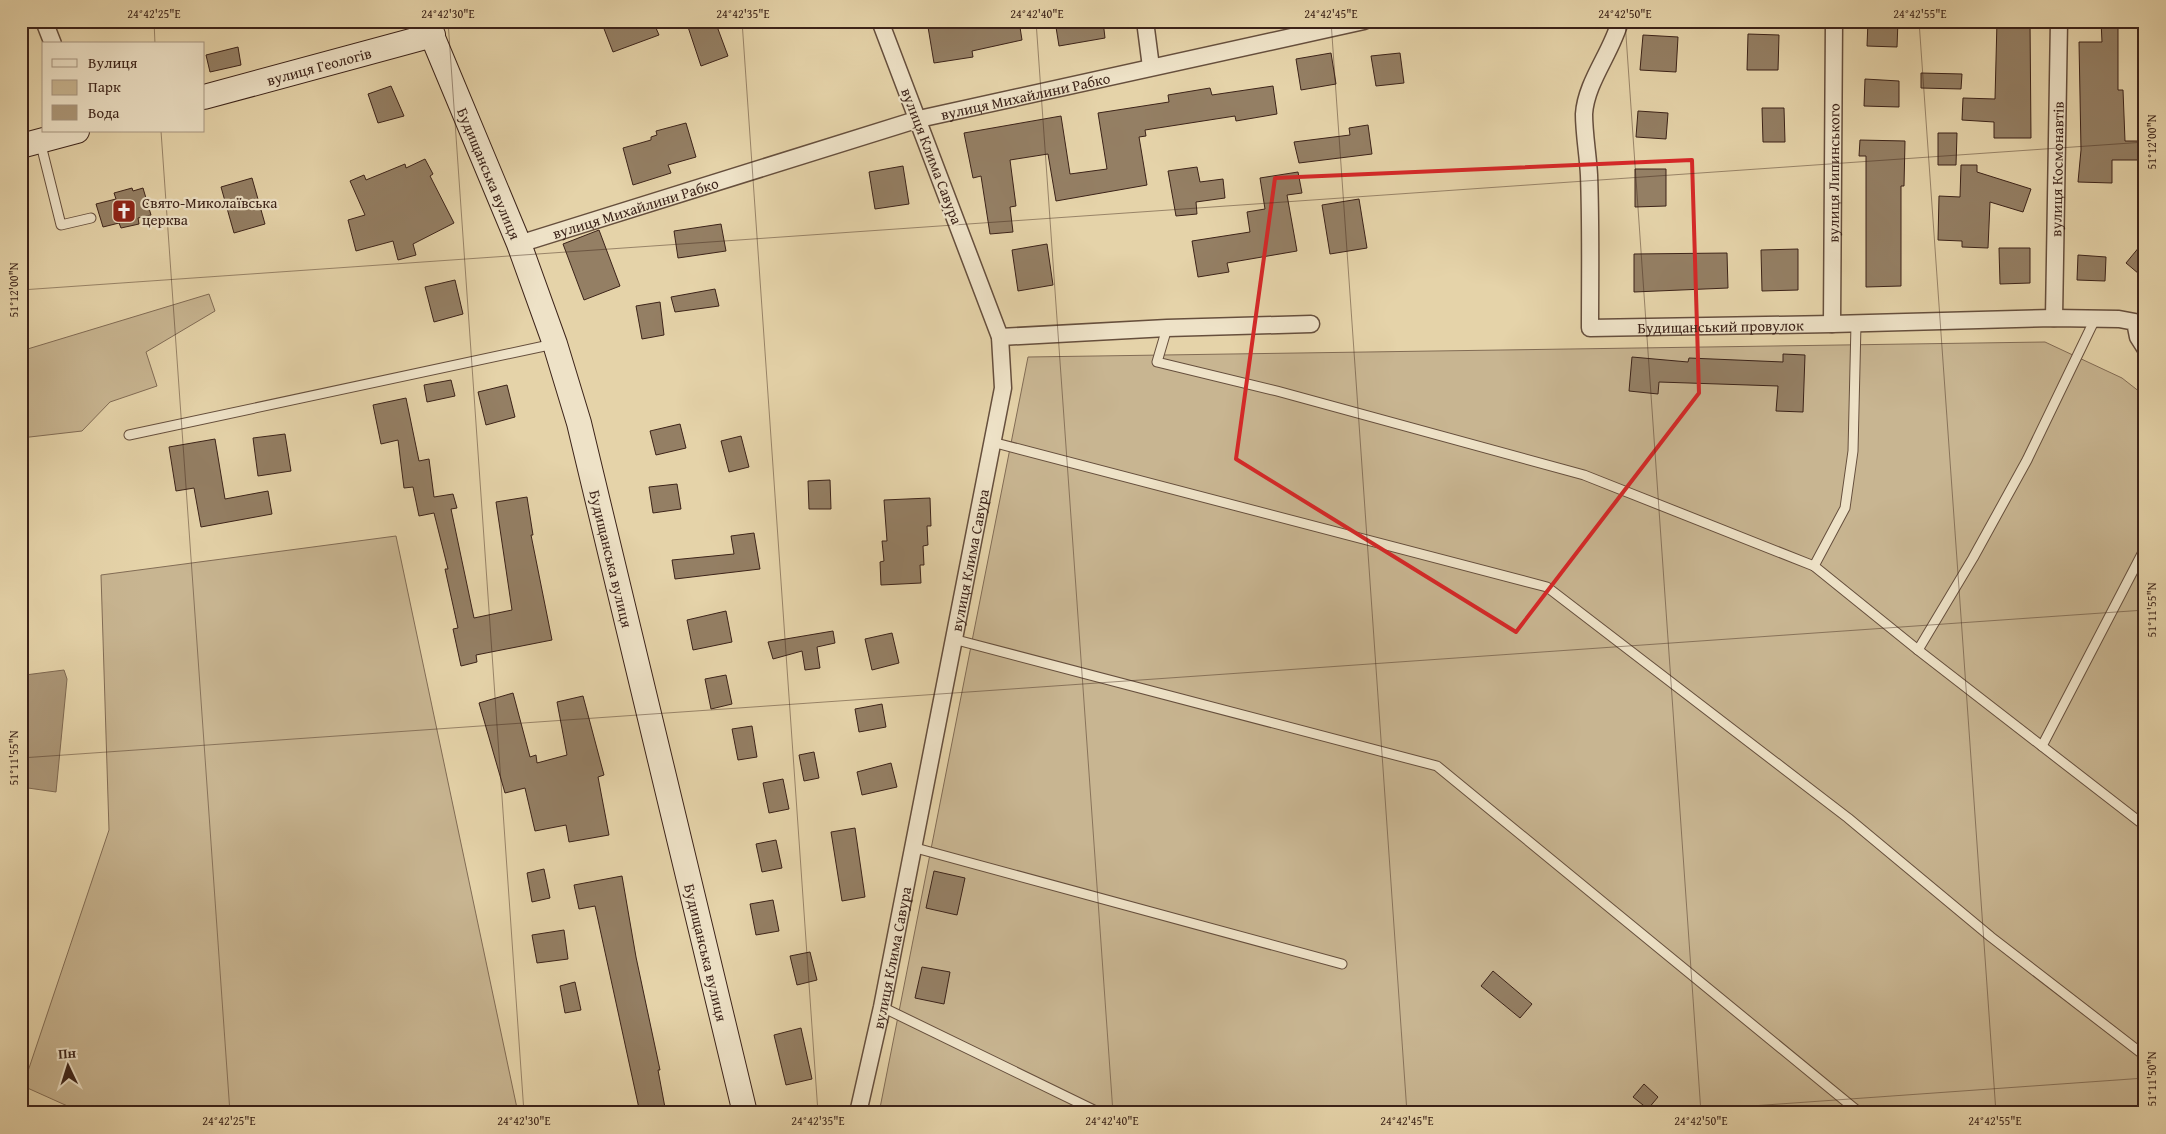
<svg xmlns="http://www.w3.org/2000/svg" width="2166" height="1134" viewBox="0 0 2166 1134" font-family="'Gentium Book Plus',serif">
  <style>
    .green { fill: #c8b591; stroke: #826c55 }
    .water { fill: #ac9778; stroke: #7f6952 }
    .building { fill: #947f64; stroke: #3c2319 }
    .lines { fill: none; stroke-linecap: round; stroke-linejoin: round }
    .lane-casing { stroke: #664f3d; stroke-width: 11 }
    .street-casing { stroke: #664f3d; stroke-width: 19 }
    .secondary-casing { stroke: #3c2319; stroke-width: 26 }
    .lane { stroke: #eee2c7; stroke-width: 9 }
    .street { stroke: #eee2c7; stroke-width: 16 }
    .secondary { stroke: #eee2c7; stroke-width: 24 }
    .marked { fill: none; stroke: #d62828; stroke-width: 4; stroke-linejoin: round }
    .ticks { fill: none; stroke: #3c2319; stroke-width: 1; stroke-opacity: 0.45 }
    .labels { text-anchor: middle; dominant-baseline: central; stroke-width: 4.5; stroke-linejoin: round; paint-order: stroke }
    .street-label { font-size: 15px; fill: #3c2319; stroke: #eee2c7 }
    .poi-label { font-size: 15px; fill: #3c2319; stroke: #eee2c7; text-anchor: start }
    .neatline { fill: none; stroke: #3c2319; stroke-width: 2 }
    .ticks-label { font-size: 12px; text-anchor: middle; fill: #3c2319 }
  </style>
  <rect width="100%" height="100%" fill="#e5d3a9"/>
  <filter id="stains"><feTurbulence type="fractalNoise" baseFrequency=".004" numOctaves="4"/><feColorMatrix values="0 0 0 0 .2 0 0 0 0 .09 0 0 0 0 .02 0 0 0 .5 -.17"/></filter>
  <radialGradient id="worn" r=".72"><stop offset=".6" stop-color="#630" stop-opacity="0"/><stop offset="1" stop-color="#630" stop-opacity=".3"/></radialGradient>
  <!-- green -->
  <g class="green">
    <path d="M209,294L215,311L146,352L157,386L110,402L82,431L21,438V351Z"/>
    <path d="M2045,342L2122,378L2145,396V1113H879L1028,357Z"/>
    <path d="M396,536L518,1113H83L23,1086L109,830L101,575Z"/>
  </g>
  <!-- water -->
  <path class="water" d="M64,670L67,679L56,792L21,787V679L25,675Z"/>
  <!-- building -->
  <g class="building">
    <path d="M601,21H653L659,35L613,52Z"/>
    <path d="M686,21H715L728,56L701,66Z"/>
    <path d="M927,21H1019L1022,40L972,51L973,57L934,63Z"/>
    <path d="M1055,21H1103L1105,38L1059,46Z"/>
    <path d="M1868,21H1898L1897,47L1867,46Z"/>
    <path d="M1997,21H2030L2031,138H1994V122L1962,120L1963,98L1995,99Z"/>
    <path d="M2101,21H2118V90H2123L2125,141H2145V160H2112V183L2078,182L2081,150L2079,42H2102Z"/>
    <path d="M1748,34L1779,35L1778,70H1747Z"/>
    <path d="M1643,35L1678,37L1676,72L1640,70Z"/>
    <path d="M238,47L241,65L210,72L206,55Z"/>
    <path d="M1331,53L1336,84L1301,90L1296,59Z"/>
    <path d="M1400,53L1404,83L1376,86L1371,56Z"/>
    <path d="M1921,73L1962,74L1961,89L1921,88Z"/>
    <path d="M1865,79L1899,81V107L1864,106Z"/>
    <path d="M391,86L404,116L378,123L368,94Z"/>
    <path d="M1273,86L1277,114L1236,121L1235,116L1145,130L1146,136L1139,137L1147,185L1056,201L1048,154L1010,160L1016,206L1010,207L1013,232L990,234L981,176L973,178L964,133L1061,116L1070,174L1107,169L1098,113L1169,102L1168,95L1210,88L1212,95Z"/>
    <path d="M1762,108H1784L1785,142H1763Z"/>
    <path d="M1638,111L1668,113L1666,139L1636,137Z"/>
    <path d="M686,123L696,157L668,165L671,173L633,185L623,148L651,140V137L657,135L656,131Z"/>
    <path d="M1368,125L1372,154L1299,163L1294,142L1350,135L1349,128Z"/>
    <path d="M1938,133H1957L1956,165H1938Z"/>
    <path d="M1860,140L1905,141L1904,186H1901V286L1866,287V156H1859Z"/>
    <path d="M425,159L433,174L430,176L454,223L413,244L416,255L398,260L393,241L356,251L348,220L365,215L350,181L364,175L366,180L405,164L406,168Z"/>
    <path d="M1961,165H1977V172L2031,189L2023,212L1990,202L1988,248L1962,247V241L1938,240L1939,196L1960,197Z"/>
    <path d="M903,166L909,204L875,209L869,172Z"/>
    <path d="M1197,167L1200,182L1223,179L1225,198L1196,202L1197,214L1176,216L1168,171Z"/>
    <path d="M1635,169H1666V206L1635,207Z"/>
    <path d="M1298,172L1302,193L1287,195L1297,251L1227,263L1229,272L1198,277L1192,241L1250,232L1247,212L1265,209L1260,178Z"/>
    <path d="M252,178L265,224L234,233L221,187Z"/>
    <path d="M132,188L133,191L143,188L151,215L138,218L139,224L121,228L119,223L103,227L96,204L116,199L114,193Z"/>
    <path d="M1359,199L1367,248L1330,254L1322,205Z"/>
    <path d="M721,224L726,251L678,258L674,231Z"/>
    <path d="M599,230L620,286L584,300L563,244Z"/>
    <path d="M2145,240V279L2126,263Z"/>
    <path d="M1047,244L1053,285L1018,291L1012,250Z"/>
    <path d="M1999,248H2030V283L2000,284Z"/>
    <path d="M1798,249V290L1762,291L1761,250Z"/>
    <path d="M1727,253L1728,288L1634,292V254Z"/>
    <path d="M2078,255L2106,257L2105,281L2077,280Z"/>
    <path d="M455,280L463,314L434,322L425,287Z"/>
    <path d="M715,289L719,306L675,312L671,297Z"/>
    <path d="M660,302L664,335L642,339L636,306Z"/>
    <path d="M1783,354L1805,355L1803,412L1776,411L1778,386L1659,382L1658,394L1629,391L1632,357L1688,362L1689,358L1783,362Z"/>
    <path d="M451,380L455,396L427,402L424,385Z"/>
    <path d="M507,385L515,417L486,425L478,392Z"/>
    <path d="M406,398L419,461L429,459L434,497L453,494L457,508L451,509L474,618L512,610L496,502L527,497L533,535H531L552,640L476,655L477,662L461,666L453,629L458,628L445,569H448L434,513L419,516L413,487L404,488L398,440L381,444L373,405Z"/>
    <path d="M680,424L686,448L656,455L650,431Z"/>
    <path d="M285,434L291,471L258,476L253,438Z"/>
    <path d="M741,436L749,467L729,472L721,441Z"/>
    <path d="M215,439L225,499L268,491L272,514L201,527L194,488L176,491L169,447Z"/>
    <path d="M830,480L831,509H809L808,481Z"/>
    <path d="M677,484L681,509L653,513L649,487Z"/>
    <path d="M930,498L931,526H927L928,545L923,546L924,565H920L921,583L881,585L880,562L884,561L882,541H887L884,500Z"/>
    <path d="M754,533L760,569L675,579L672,560L734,554L731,536Z"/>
    <path d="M726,611L732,642L693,650L687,620Z"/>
    <path d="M833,631L835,643L817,647L820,668L805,670L802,651L773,659L768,642Z"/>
    <path d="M892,633L899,663L872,670L865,639Z"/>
    <path d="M726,675L732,704L711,709L705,679Z"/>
    <path d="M513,693L530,757L536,755L537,763L567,755L557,702L583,696L604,775L598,777L609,835L569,842L566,825L535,831L525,788L505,793L479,703Z"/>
    <path d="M882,704L886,727L859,732L855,709Z"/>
    <path d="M752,726L757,757L738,760L732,729Z"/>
    <path d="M814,752L819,778L804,781L799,755Z"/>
    <path d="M891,763L897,787L862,795L857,772Z"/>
    <path d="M783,779L789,809L769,813L763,783Z"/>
    <path d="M855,828L865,897L842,901L831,832Z"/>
    <path d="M776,840L782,868L762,872L756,844Z"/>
    <path d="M544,869L550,898L532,902L527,873Z"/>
    <path d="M934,871L965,878L957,915L926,908Z"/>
    <path d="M622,876L636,957L660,1070H658L666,1113H640L595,906L579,909L574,885Z"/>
    <path d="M773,900L779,931L756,935L750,904Z"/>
    <path d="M564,930L568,959L537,963L532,935Z"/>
    <path d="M810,952L817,980L797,985L790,956Z"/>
    <path d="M922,967L950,972L944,1004L915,998Z"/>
    <path d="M1493,971L1532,1004L1520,1018L1481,986Z"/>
    <path d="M575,982L581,1010L565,1013L560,986Z"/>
    <path d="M801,1028L812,1079L786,1085L774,1035Z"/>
    <path d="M1644,1084L1658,1097L1648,1109L1633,1097Z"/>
  </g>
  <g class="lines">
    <!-- lane casing -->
    <g class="lane-casing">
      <g id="lane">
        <path d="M40,141L61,225L91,218"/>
        <path d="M1167,328L1157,362L1277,391L1584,475L1814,566L1918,650L2145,826"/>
        <path d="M129,435L554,344"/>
        <path d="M992,442L1547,587L1848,818L1991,937L2145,1056"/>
        <path d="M1814,566L1845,508L1853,451L1856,324"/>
        <path d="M953,639L1437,766L1860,1113"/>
        <path d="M1918,650L1973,558L2027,460L2095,319"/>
        <path d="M2042,746L2145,548"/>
        <path d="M912,847L1342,964"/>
        <path d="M882,1007L1100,1113"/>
      </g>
    </g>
    <!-- street casing -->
    <g class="street-casing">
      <g id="street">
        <path d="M44,21L53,44"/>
        <path d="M1145,21L1151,67"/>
        <path id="s1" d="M1620,21C1612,52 1586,82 1584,114C1584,134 1588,155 1589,175C1591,226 1590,277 1590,328L1832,324L2054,318L2119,319L2135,322L2138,337L2145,348"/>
        <path id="s2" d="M519,244L919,119L1364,21"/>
        <path id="s3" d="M2054,318L2059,21"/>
        <path id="s4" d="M1832,324L1834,21"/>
        <path d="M1000,337L1167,328L1311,324"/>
        <path id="s5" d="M858,1113L882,1007L1003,388L1000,337L880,21"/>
      </g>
    </g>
    <!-- secondary casing -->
    <g class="secondary-casing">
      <g id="secondary">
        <path id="s6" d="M426,21L519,244L555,344L579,423L745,1113"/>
        <path id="s7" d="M204,97L433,35"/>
        <path d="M21,146L77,131"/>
      </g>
    </g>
    <!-- lane -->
    <use href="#lane" class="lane"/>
    <!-- street -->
    <use href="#street" class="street"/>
    <!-- secondary -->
    <use href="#secondary" class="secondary"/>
  </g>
  <!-- marked area -->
  <path class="marked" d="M1692,160L1699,393L1516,632L1236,459L1275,178Z"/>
  <!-- ticks -->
  <path class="ticks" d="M154,21L155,44M448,21L524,1113M742,21L818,1113M1036,21L1113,1113M1331,21L1407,1113M1625,21L1701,1113M1919,21L1996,1113M161,131L230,1113M21,290L2145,142M21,758L2145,610M1653,1113L2145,1078"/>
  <!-- icons -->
  <defs>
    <g id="church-square" transform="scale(1.25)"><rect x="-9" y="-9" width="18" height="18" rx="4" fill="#8f2418" stroke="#eee2c7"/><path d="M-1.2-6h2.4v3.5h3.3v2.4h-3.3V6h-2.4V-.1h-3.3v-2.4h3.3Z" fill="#fff"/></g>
  </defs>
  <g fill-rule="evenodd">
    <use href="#church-square" x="124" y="211"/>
  </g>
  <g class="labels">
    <!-- street labels -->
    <g class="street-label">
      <text stroke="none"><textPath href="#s7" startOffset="119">вулиця Геологів</textPath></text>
      <text stroke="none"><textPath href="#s2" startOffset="528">вулиця Михайлини Рабко</textPath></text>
      <text transform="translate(932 156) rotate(69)">вулиця Клима Савура</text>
      <text stroke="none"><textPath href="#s3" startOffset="149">вулиця Космонавтів</textPath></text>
      <text stroke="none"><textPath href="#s6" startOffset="165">Будищанська вулиця</textPath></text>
      <text stroke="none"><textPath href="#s4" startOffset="151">вулиця Липинського</textPath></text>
      <text stroke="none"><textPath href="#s2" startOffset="122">вулиця Михайлини Рабко</textPath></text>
      <text stroke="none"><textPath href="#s1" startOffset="445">Будищанський провулок</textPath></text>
      <text stroke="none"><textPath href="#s6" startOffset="570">Будищанська вулиця</textPath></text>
      <text stroke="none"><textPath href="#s5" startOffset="564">вулиця Клима Савура</textPath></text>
      <text stroke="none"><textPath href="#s6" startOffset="975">Будищанська вулиця</textPath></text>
      <text stroke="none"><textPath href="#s5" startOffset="159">вулиця Клима Савура</textPath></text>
    </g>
    <!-- poi labels -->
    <g class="poi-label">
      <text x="142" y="202">Свято-Миколаївська<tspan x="142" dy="17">церква</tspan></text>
    </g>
  </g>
  <!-- margin -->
  <rect width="2166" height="1134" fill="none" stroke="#e5d3a9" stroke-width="55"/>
  <!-- legend -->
  <rect x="42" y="42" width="162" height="90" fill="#eee2c7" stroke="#a79681"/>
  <rect x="52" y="59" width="25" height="8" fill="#eee2c7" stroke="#a79681"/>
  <text x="88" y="68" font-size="15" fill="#3c2319">Вулиця</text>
  <rect x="52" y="80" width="25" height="15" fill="#c8b591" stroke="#a79681"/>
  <text x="88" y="92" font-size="15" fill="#3c2319">Парк</text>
  <rect x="52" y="105" width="25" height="15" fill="#ac9778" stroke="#a79681"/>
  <text x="88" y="118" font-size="15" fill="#3c2319">Вода</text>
  <!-- north arrow -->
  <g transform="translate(68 1066) rotate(356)" stroke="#eee2c7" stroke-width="4" paint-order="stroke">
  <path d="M0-4L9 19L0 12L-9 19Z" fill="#3c2319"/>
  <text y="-8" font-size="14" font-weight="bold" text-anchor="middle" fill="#3c2319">Пн</text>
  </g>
  <rect x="28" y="28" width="2110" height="1078" class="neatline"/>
  <g class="ticks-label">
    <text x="154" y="18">24°42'25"E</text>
    <text x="448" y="18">24°42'30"E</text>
    <text x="743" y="18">24°42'35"E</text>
    <text x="1037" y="18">24°42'40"E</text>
    <text x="1331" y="18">24°42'45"E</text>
    <text x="1625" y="18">24°42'50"E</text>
    <text x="1920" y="18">24°42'55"E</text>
    <text transform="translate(2152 142) rotate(-90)" y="4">51°12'00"N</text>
    <text transform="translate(14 290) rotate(-90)" y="4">51°12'00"N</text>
    <text transform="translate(2152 610) rotate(-90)" y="4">51°11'55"N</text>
    <text transform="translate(14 758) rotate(-90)" y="4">51°11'55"N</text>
    <text transform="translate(2152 1079) rotate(-90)" y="4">51°11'50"N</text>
    <text x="229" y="1125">24°42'25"E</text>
    <text x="524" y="1125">24°42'30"E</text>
    <text x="818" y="1125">24°42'35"E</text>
    <text x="1112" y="1125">24°42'40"E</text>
    <text x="1407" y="1125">24°42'45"E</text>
    <text x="1701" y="1125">24°42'50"E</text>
    <text x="1995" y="1125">24°42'55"E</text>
  </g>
  <rect width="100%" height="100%" filter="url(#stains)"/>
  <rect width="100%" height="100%" fill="url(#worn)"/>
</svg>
